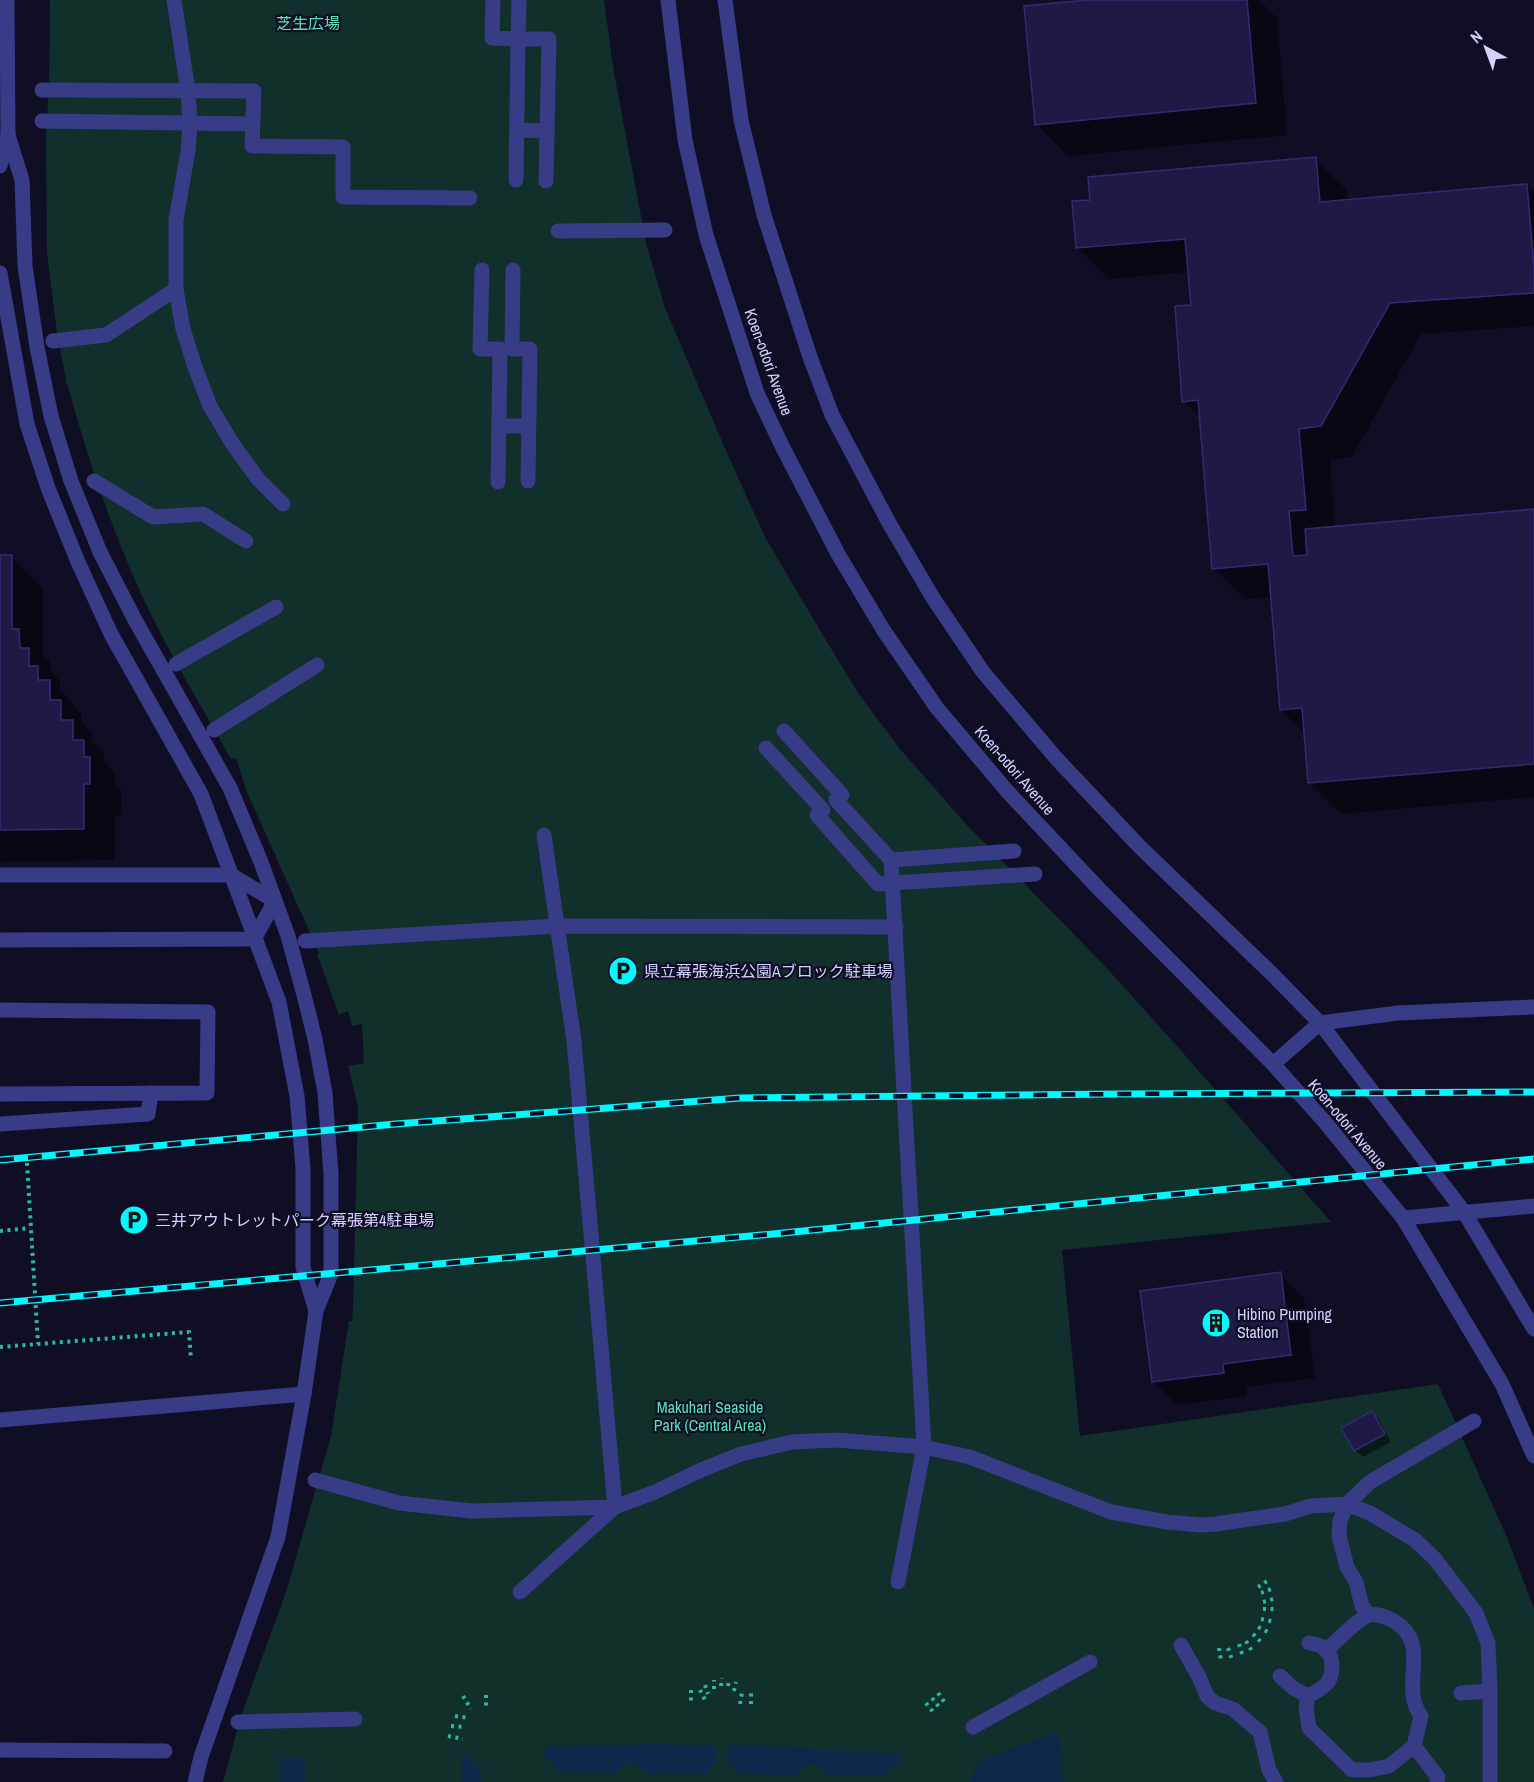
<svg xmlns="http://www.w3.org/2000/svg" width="1534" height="1782" viewBox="0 0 1534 1782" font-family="'Archivo Narrow','Noto Sans JP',sans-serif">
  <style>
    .green { fill: #112f2b }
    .water { fill: #0c294b }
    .shadow { fill: #0007 }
    .building { fill: #1f1946; stroke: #332b73; stroke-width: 1.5 }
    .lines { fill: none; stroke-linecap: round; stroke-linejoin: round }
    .path { stroke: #2bb9a5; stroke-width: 4; stroke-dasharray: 3 4.5; stroke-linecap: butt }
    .service { stroke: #383b85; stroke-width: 15 }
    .pedestrian { stroke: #383b85; stroke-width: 15 }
    .minor { stroke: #383b85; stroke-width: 15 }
    .tertiary { stroke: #383b85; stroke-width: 15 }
    .rail-casing { stroke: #00f9fd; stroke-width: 7 }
    .rail { stroke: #100e25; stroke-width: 4.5; stroke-dasharray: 14; stroke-linecap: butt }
    .labels { text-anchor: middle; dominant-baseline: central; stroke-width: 4.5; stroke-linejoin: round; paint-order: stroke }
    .park-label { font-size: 16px; fill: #5ae3b5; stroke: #100e25 }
    .street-label { font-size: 16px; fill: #d3d2ff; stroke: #100e25 }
    .poi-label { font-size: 16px; fill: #d3d2ff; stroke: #100e25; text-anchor: start }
  </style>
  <rect width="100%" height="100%" fill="#100e25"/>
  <!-- green -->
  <path class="green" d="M50,0H604L613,67L646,243L665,308L727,453L765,537L818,627L858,693L900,749L966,824L1102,963L1177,1046L1331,1222L1062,1250L1080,1436L1438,1384L1506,1535L1534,1608V1782H223L242,1713L286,1592L331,1436L349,1321H352L353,1309L358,1106L348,1066L364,1063L362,1024L352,1026L348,1011L339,1015L317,954L319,953L247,792L236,758L231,759C195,695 156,632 128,564C104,506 84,446 68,386L66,383V380L57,333L47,253L46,132L49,88Z"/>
  <!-- water -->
  <g class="water">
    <path d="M1058,1732L1061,1752L1063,1782H970L976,1766L984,1759Z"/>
    <path d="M654,1744L715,1746V1763L711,1765L707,1774L644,1773L643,1769L635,1763H628L621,1766L617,1773L555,1772L554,1763L546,1759V1747Z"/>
    <path d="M742,1745L899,1754V1763L890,1766L885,1776L826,1775L825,1769C814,1761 803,1762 798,1775L736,1774L735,1767L728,1763V1746Z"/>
    <path d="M461,1754L469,1758L481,1770L482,1782H461Z"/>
    <path d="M280,1757H305L306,1782H280Z"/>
  </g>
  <!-- shadow -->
  <g class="shadow">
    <path d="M1103,0H1259L1277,18L1287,135L1068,156L1036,124Z"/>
    <path d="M1315,159L1347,190L1348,201L1527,185L1534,192V185V326L1421,334L1352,457L1330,460L1335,528L1534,511V797L1341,814L1309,782L1305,734L1281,710L1272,597L1245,599L1214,568L1201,418L1184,401L1192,306L1189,272L1109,279L1077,247L1092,201Z"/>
    <path d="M0,557H11L43,588V655L50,662L51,671L60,681V690L81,713V722L92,733V741L104,753V761L115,773V784L121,790V815H115V860L0,862Z"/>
    <path d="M1280,1274L1304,1298L1315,1378L1246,1387L1247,1396L1177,1405L1153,1381Z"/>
    <path d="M1372,1412L1379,1420L1391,1442L1363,1457L1355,1450Z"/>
  </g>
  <!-- building -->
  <g class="building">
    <path d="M1087,0H1247L1256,103L1035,125L1024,6Z"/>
    <path d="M1316,157L1320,202L1527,184L1534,268V293L1390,303L1321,426L1299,429L1306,510L1289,511L1293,556L1307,555L1305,529L1534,509V764L1308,783L1302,708L1280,710L1268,564L1212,569L1198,400L1182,402L1175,306L1191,305L1185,239L1076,248L1072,201L1090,200L1088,177Z"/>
    <path d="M0,555H12V629H19L20,648H29V666H38V680H50V700H61V720H73V740H84V757H90V784H84V829L0,830Z"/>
    <path d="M1281,1272L1291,1355L1223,1364L1224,1373L1152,1382L1140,1291Z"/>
    <path d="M1372,1411L1385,1434L1354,1451L1341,1428Z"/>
  </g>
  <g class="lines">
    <!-- path -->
    <g class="path">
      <path d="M27,1163L38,1344"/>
      <path d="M0,1231L30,1228"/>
      <path d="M0,1347L189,1332L191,1360"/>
      <path d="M1258,1587L1270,1579"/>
      <path d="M1261,1593L1274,1588"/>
      <path d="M1263,1602L1277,1598"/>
      <path d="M1263,1609H1277"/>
      <path d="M1261,1619L1275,1622"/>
      <path d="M1258,1627L1270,1633"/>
      <path d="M1253,1634L1262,1643"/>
      <path d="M1246,1641L1252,1651"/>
      <path d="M1239,1644L1243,1657"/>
      <path d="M1219,1648L1221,1660"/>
      <path d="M1228,1648L1232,1660"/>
      <path d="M705,1685L708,1694"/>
      <path d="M721,1686L722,1678"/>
      <path d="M728,1686L729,1679"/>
      <path d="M714,1689V1680"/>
      <path d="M691,1690V1701"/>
      <path d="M700,1690L705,1700"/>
      <path d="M734,1691L736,1682"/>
      <path d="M938,1693L945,1703"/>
      <path d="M486,1695V1708"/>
      <path d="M463,1696L471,1709"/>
      <path d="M932,1698L939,1707"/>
      <path d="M926,1703L933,1712"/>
      <path d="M740,1704L742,1692"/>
      <path d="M751,1704V1691"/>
      <path d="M455,1716L469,1718"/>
      <path d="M451,1726L465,1727"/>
      <path d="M448,1736L463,1739"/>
    </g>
    <!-- service -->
    <g class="service">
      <path d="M0,1010L208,1012L207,1093L0,1094"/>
      <path d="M0,1124L148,1114L151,1093"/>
    </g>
    <!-- pedestrian -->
    <g class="pedestrian">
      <path d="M174,0L188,91L190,124L188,151L176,220V289L183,329L195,367L210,406L232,443L258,479L283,504"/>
      <path d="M493,0L492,38L518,39L516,180"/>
      <path d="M519,0L518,39H549L546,181"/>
      <path d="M42,90L254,91L252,146L343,147V197L470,198"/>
      <path d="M42,121L253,124"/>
      <path d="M517,130L547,131"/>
      <path d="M558,231L665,230"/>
      <path d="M482,270L480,349H500L498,482"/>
      <path d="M513,270L512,349H530L528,481"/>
      <path d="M53,341L106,335L176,289"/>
      <path d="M499,426H528"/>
      <path d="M94,481L153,517L203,514L246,541"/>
      <path d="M176,664L276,607"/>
      <path d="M214,730L317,665"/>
      <path d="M784,731L842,795L836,800L891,860L1014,851"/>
      <path d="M766,748L823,810L817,815L878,884L1035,874"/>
      <path d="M891,860L924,1447L898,1582"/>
      <path d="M305,941L557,926L896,927"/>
      <path d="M315,1480L399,1503L472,1511L615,1507L574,1041L544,835"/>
      <path d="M520,1592L615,1507L655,1492L701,1470L741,1454L792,1442L836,1440L924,1447L970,1457L1111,1512L1167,1522L1200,1525L1215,1524L1285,1514L1311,1506L1347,1504L1370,1482L1474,1421"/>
      <path d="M1369,1615L1362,1606L1356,1582L1347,1567L1339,1536L1340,1521L1347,1504L1370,1513L1415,1540L1435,1559L1476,1613L1488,1643L1490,1691V1782"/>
      <path d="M1181,1645L1199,1677L1207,1696L1215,1703L1233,1709L1260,1732L1269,1770L1276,1782"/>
      <path d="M1280,1676L1293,1688L1308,1696L1306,1707L1309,1728L1352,1770H1369L1389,1766L1414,1746L1421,1716C1398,1685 1434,1643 1392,1620C1385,1617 1377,1613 1369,1615C1359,1618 1335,1642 1326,1651"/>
      <path d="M1461,1693L1490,1691"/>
      <path d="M1308,1696C1315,1692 1323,1689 1328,1682C1334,1672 1334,1654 1323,1647C1320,1645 1313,1644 1309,1643"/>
      <path d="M238,1722L355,1719"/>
      <path d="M973,1727L1090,1662"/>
      <path d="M1414,1746L1438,1777L1437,1782"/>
      <path d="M0,1750L165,1751"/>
    </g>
    <!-- minor -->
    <path class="minor" d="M0,875H231L275,901L254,939L0,940"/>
    <!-- tertiary -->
    <g class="tertiary">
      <path d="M668,0L685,140L706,235L757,393L782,446L838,554L884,631L937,708L1007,791L1099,889L1273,1064L1324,1121L1403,1218L1502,1384L1534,1456"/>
      <path d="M725,0L741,120L764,215L810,357L832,415L889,523L933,598L983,672L1056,758L1139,846L1271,973L1320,1023L1464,1212L1534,1329"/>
      <path d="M8,135L22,180L25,266L37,347L51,416L71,481L100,552L135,620L230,788L261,862L288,936L304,995L315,1039L325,1093L331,1174V1274L316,1311L304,1394L278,1537L201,1757L195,1782"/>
      <path d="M0,166L8,135L7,0"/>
      <path d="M0,273L27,424L48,488L78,562L111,634L201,794L279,1002L297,1096L303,1169V1267L316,1311"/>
      <path d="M1273,1064L1320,1023L1398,1013L1534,1007"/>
      <path d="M1403,1218L1534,1206"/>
      <path d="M0,1420L304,1394"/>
    </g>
    <!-- rail casing -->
    <g class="rail-casing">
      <g id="rail">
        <path d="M0,1160L396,1124L740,1098L1118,1094L1534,1092"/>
        <path d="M0,1303L773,1234L1534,1159"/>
      </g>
    </g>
    <!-- rail -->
    <use href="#rail" class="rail"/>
  </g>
  <!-- icons -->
  <defs>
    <g id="parking-disc" transform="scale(1.5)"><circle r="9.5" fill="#00f9fd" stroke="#100e25"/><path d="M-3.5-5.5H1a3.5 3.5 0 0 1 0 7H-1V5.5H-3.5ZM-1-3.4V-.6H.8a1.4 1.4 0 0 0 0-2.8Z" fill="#111"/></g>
    <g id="building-disc" transform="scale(1.5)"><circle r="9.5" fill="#00f9fd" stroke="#100e25"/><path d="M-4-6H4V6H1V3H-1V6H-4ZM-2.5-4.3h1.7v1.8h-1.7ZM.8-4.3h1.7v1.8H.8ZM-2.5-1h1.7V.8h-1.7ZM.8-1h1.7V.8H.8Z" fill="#111"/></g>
  </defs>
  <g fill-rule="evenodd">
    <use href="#parking-disc" x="623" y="971"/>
    <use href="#parking-disc" x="134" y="1220"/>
    <use href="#building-disc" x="1216" y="1323"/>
  </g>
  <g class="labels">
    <!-- park labels -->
    <g class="park-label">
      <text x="308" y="23">芝生広場</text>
      <text x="710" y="1407">Makuhari Seaside<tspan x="710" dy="18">Park (Central Area)</tspan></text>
    </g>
    <!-- street labels -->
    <g class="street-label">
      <text transform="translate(769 362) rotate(70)">Koen-odori Avenue</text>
      <text transform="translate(1015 770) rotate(49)">Koen-odori Avenue</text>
      <text transform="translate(1348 1124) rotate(50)">Koen-odori Avenue</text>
    </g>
    <!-- poi labels -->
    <g class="poi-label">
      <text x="644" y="971">県立幕張海浜公園Aブロック駐車場</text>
      <text x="155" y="1220">三井アウトレットパーク幕張第4駐車場</text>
      <text x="1237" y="1314">Hibino Pumping<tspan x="1237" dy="18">Station</tspan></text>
    </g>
  </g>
  <!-- north arrow -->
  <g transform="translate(1486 48) rotate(319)" stroke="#100e25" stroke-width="4.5" paint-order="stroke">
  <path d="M0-4.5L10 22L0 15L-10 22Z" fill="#d3d2ff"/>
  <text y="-9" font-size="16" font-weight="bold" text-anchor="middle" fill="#d3d2ff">N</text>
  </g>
</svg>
